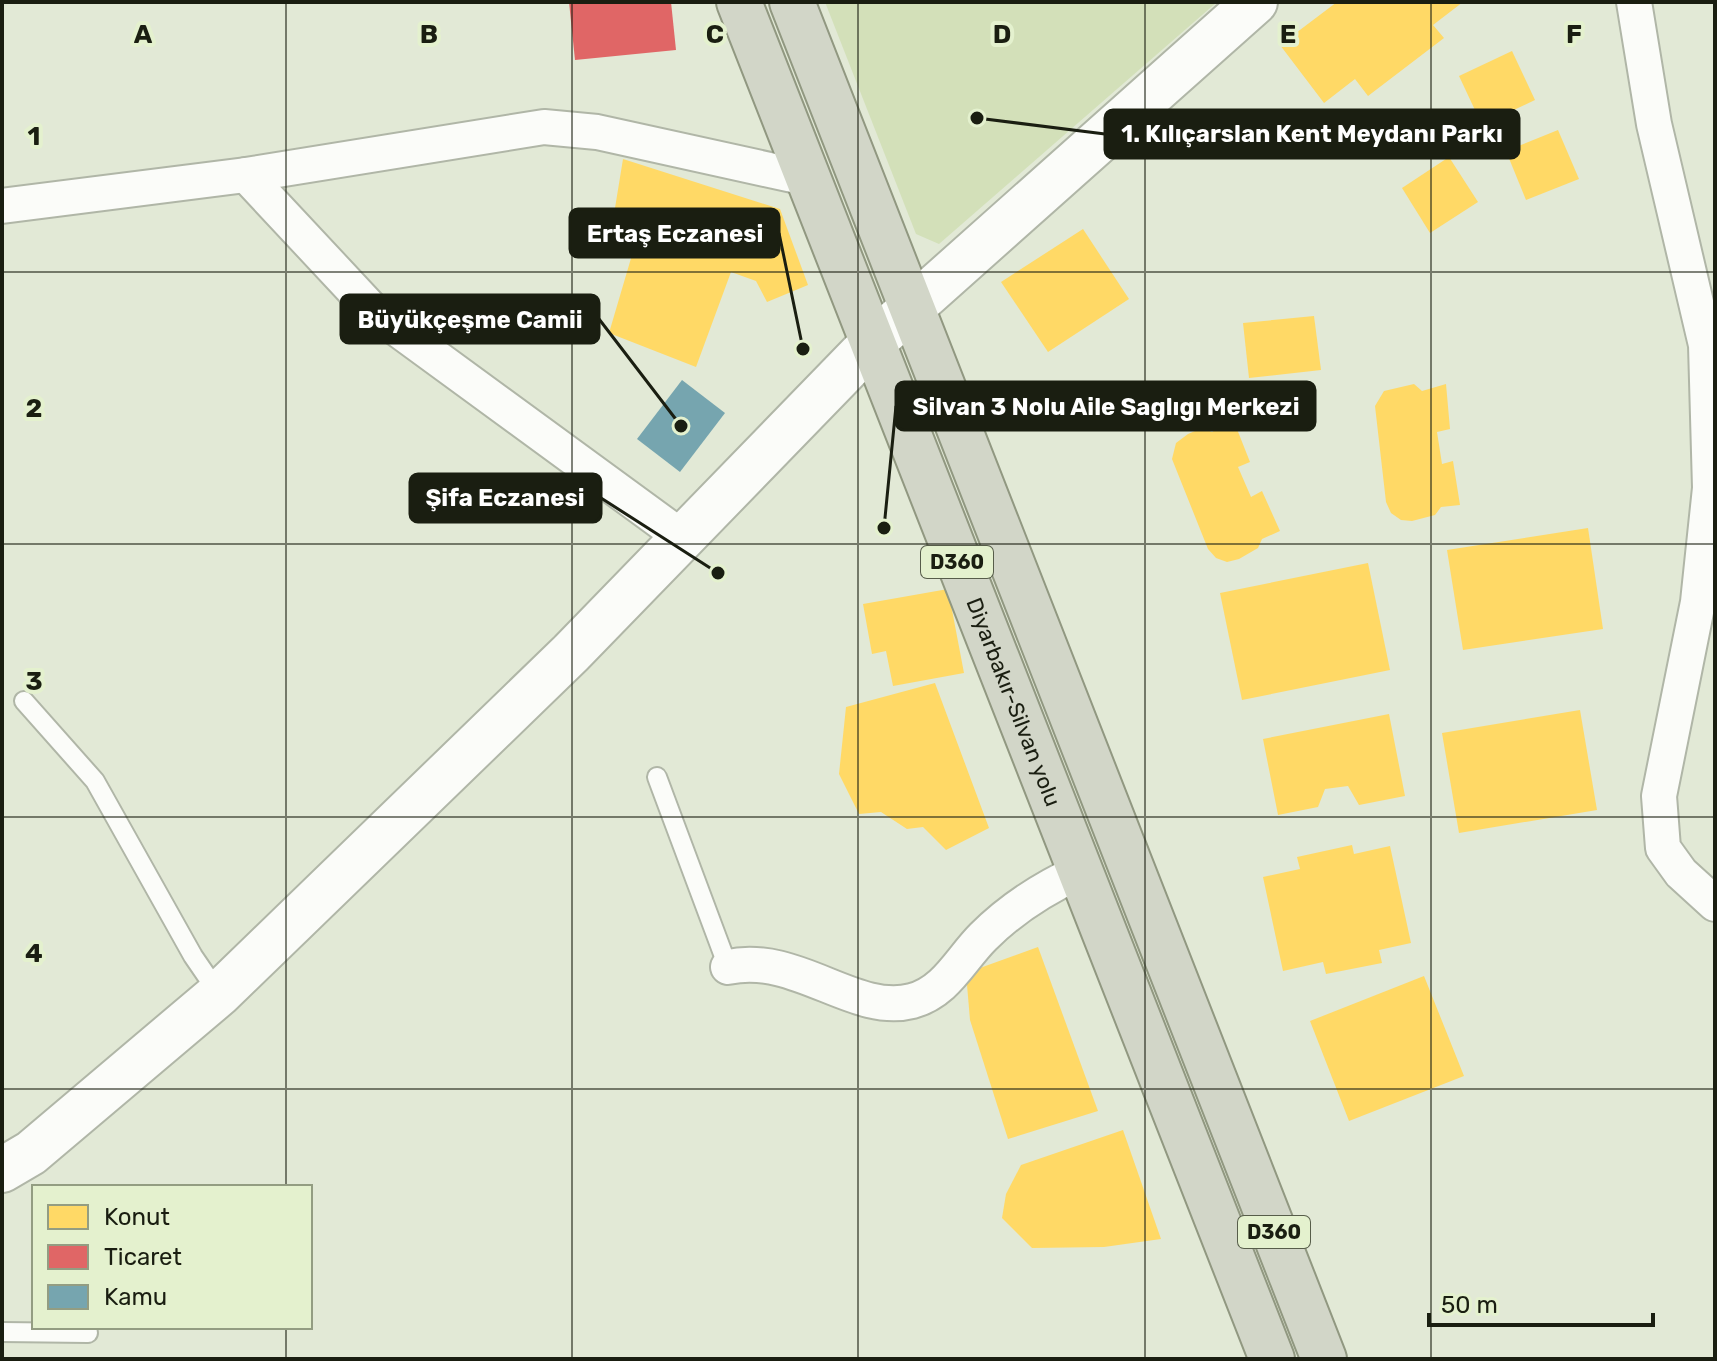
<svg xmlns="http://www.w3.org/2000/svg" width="1717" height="1361" viewBox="0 0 1717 1361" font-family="Rubik,sans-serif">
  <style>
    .green { fill: #d3e0b9 }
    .homes { fill: #ffd966 }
    .shops { fill: #e06666 }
    .public { fill: #76a5af }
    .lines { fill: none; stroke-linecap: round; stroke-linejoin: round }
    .service-casing { stroke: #b0b6a7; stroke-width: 22 }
    .minor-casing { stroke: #b0b6a7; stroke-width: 38 }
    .tertiary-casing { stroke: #b0b6a7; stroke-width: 48 }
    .trunk-casing { stroke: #919881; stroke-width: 48 }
    .service { stroke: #fbfcf9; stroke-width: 18 }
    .minor { stroke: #fbfcf9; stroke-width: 34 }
    .tertiary { stroke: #fbfcf9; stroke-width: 44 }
    .trunk { stroke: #d2d6c8; stroke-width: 44 }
    .grid { fill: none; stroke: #1a1e11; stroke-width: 2; stroke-opacity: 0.55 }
    .labels { text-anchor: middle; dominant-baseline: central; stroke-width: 8; stroke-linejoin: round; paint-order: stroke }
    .shield { fill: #e4f1ce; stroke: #575d4a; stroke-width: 2 }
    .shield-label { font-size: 20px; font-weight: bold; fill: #1a1e11 }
    .street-label { font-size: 22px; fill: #1a1e11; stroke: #e4f1ce }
    .grid-label { font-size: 26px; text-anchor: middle; font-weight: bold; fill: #1a1e11; stroke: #e4f1ce; stroke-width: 8; stroke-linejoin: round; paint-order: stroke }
    .leader { fill: none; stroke: #1a1e11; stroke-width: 3 }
    .callout-dot { fill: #1a1e11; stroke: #e4f1ce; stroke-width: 3 }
    .callout { fill: #1a1e11; stroke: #1a1e11; stroke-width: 3 }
    .callout-label { font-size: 24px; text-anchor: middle; font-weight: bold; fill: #fff }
  </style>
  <rect width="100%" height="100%" fill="#e2e9d6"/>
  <!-- green -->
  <path class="green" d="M825,2H1217L939,244L916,234Z"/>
  <!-- homes -->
  <g class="homes">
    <path d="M1337,2H1463L1433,25L1444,38L1368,96L1355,79L1324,103L1280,45Z"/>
    <path d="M1512,51L1535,100L1482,125L1459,76Z"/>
    <path d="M1558,130L1579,179L1526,200L1506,151Z"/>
    <path d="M1449,157L1478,202L1430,233L1402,188Z"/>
    <path d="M623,159L780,209L808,285L767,302L756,281L731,272L696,367L609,333L642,221L615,208Z"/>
    <path d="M1083,229L1129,299L1048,352L1001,282Z"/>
    <path d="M1314,316L1321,370L1249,378L1243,323Z"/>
    <path d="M1414,384L1422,391L1446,384L1450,429L1437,432L1442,464L1453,461L1460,505L1441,507L1435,515L1412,521L1401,520L1391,513L1386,502L1375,406L1384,391Z"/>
    <path d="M1233,419L1250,462L1238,467L1251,497L1262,491L1280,531L1262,539L1258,548L1239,559L1227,562L1216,558L1208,549L1172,459L1176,443L1188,434L1202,428L1212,432Z"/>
    <path d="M1588,528L1603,629L1463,650L1447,550Z"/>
    <path d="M1368,563L1390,670L1242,700L1220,593Z"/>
    <path d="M948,589L964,673L893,686L886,651L872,654L863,604Z"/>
    <path d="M935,683L989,828L946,850L923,827L907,829L881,812L859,814L839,774L846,707Z"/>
    <path d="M1580,710L1597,810L1459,833L1442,733Z"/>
    <path d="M1389,714L1405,796L1359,805L1348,786L1325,789L1318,807L1278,815L1263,739Z"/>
    <path d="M1352,845L1354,854L1390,846L1411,943L1379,950L1382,963L1326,974L1323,962L1283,971L1263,877L1300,869L1297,857Z"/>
    <path d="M1038,947L1098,1111L1008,1139L970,1020L966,973Z"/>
    <path d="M1424,976L1464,1076L1349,1121L1310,1021Z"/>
    <path d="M1123,1130L1161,1239L1104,1247L1032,1248L1002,1218L1006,1194L1021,1165Z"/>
  </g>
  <!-- shops -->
  <path class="shops" d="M569,2H671L676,50L575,60Z"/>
  <!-- public -->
  <path class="public" d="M682,380L725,413L680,472L637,439Z"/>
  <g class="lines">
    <!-- service casing -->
    <g class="service-casing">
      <g id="service">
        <path d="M24,701L95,781L193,956L219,994"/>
        <path d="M657,777L728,967"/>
        <path d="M2,1332L88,1333"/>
      </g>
    </g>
    <!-- minor casing -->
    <g class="minor-casing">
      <g id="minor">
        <path d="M1634,2L1654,124L1706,345L1710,488L1698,602L1659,796L1663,848L1681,873L1715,904"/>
        <path d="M246,175L374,312L683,538"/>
        <path d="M2,206L246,175L544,127L597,132L806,178"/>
        <path d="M728,967C797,952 854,1016 912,1001C946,992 960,960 983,937C1011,909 1044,888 1079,872"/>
      </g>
    </g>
    <!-- tertiary casing -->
    <g class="tertiary-casing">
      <path id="tertiary" d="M2,1170L31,1153L219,994L571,653L871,344L1255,2"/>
    </g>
    <!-- trunk casing -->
    <g class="trunk-casing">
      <g id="trunk">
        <path id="s1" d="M739,2L1272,1359"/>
        <path d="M792,2L1324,1359"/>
      </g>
    </g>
    <!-- service -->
    <use href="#service" class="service"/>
    <!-- minor -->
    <use href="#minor" class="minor"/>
    <!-- tertiary -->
    <use href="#tertiary" class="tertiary"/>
    <!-- trunk -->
    <use href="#trunk" class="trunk"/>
  </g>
  <!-- grid -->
  <path class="grid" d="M286,2V1187M572,2V1359M858,2V1359M1145,2V1359M1431,2V1359M2,272H1715M2,544H1715M2,817H1715M2,1089H1715M286,1327V1359"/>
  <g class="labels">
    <!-- shield labels -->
    <g class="shield">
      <rect x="921" y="546" width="72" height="32" rx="6"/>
      <rect x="1238" y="1216" width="72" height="32" rx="6"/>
    </g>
    <g class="shield-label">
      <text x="957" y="562">D360</text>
      <text x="1274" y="1232">D360</text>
    </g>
    <!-- street labels -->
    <g class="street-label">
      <text stroke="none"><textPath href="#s1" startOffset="752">Diyarbakır-Silvan yolu</textPath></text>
    </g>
  </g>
  <g class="grid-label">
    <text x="143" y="43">A</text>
    <text x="429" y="43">B</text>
    <text x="715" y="43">C</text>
    <text x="1002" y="43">D</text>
    <text x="1288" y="43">E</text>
    <text x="1574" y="43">F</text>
    <text x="34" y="145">1</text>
    <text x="34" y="417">2</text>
    <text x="34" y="690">3</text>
    <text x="34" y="962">4</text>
  </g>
  <!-- callouts -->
  <path class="leader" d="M977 118L1105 134M803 349L779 233M681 426L599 319M884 528L896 406M718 573L601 498"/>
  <g class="callout-dot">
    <circle cx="977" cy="118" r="8"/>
    <circle cx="803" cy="349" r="8"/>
    <circle cx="681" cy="426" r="8"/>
    <circle cx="884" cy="528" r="8"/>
    <circle cx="718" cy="573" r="8"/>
  </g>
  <g class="callout">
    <rect x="1105" y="110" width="414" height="48" rx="8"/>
    <rect x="570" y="209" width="209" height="48" rx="8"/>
    <rect x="341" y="295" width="258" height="48" rx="8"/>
    <rect x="896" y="382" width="419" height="48" rx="8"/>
    <rect x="410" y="474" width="191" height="48" rx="8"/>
  </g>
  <g class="callout-label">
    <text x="1312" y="142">1. Kılıçarslan Kent Meydanı Parkı</text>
    <text x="675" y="242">Ertaş Eczanesi</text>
    <text x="470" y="328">Büyükçeşme Camii</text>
    <text x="1106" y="415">Silvan 3 Nolu Aile Saglıgı Merkezi</text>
    <text x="505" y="506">Şifa Eczanesi</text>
  </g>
  <!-- border -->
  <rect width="1717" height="1361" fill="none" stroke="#1a1e11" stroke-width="8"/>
  <!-- legend -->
  <rect x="32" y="1185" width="280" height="144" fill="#e4f1ce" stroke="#939d82" stroke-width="2"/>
  <rect x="48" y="1205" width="40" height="24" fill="#ffd966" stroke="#939d82" stroke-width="2"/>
  <text x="104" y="1225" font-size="24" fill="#1a1e11">Konut</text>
  <rect x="48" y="1245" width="40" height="24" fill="#e06666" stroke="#939d82" stroke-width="2"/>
  <text x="104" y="1265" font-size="24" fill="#1a1e11">Ticaret</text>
  <rect x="48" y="1285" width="40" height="24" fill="#76a5af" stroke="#939d82" stroke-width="2"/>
  <text x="104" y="1305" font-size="24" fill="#1a1e11">Kamu</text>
  <!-- scale -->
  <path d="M1429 1313v12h224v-12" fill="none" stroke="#1a1e11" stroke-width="4"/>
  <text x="1441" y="1313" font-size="24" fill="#1a1e11" stroke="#e4f1ce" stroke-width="6" paint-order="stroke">50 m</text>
</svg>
